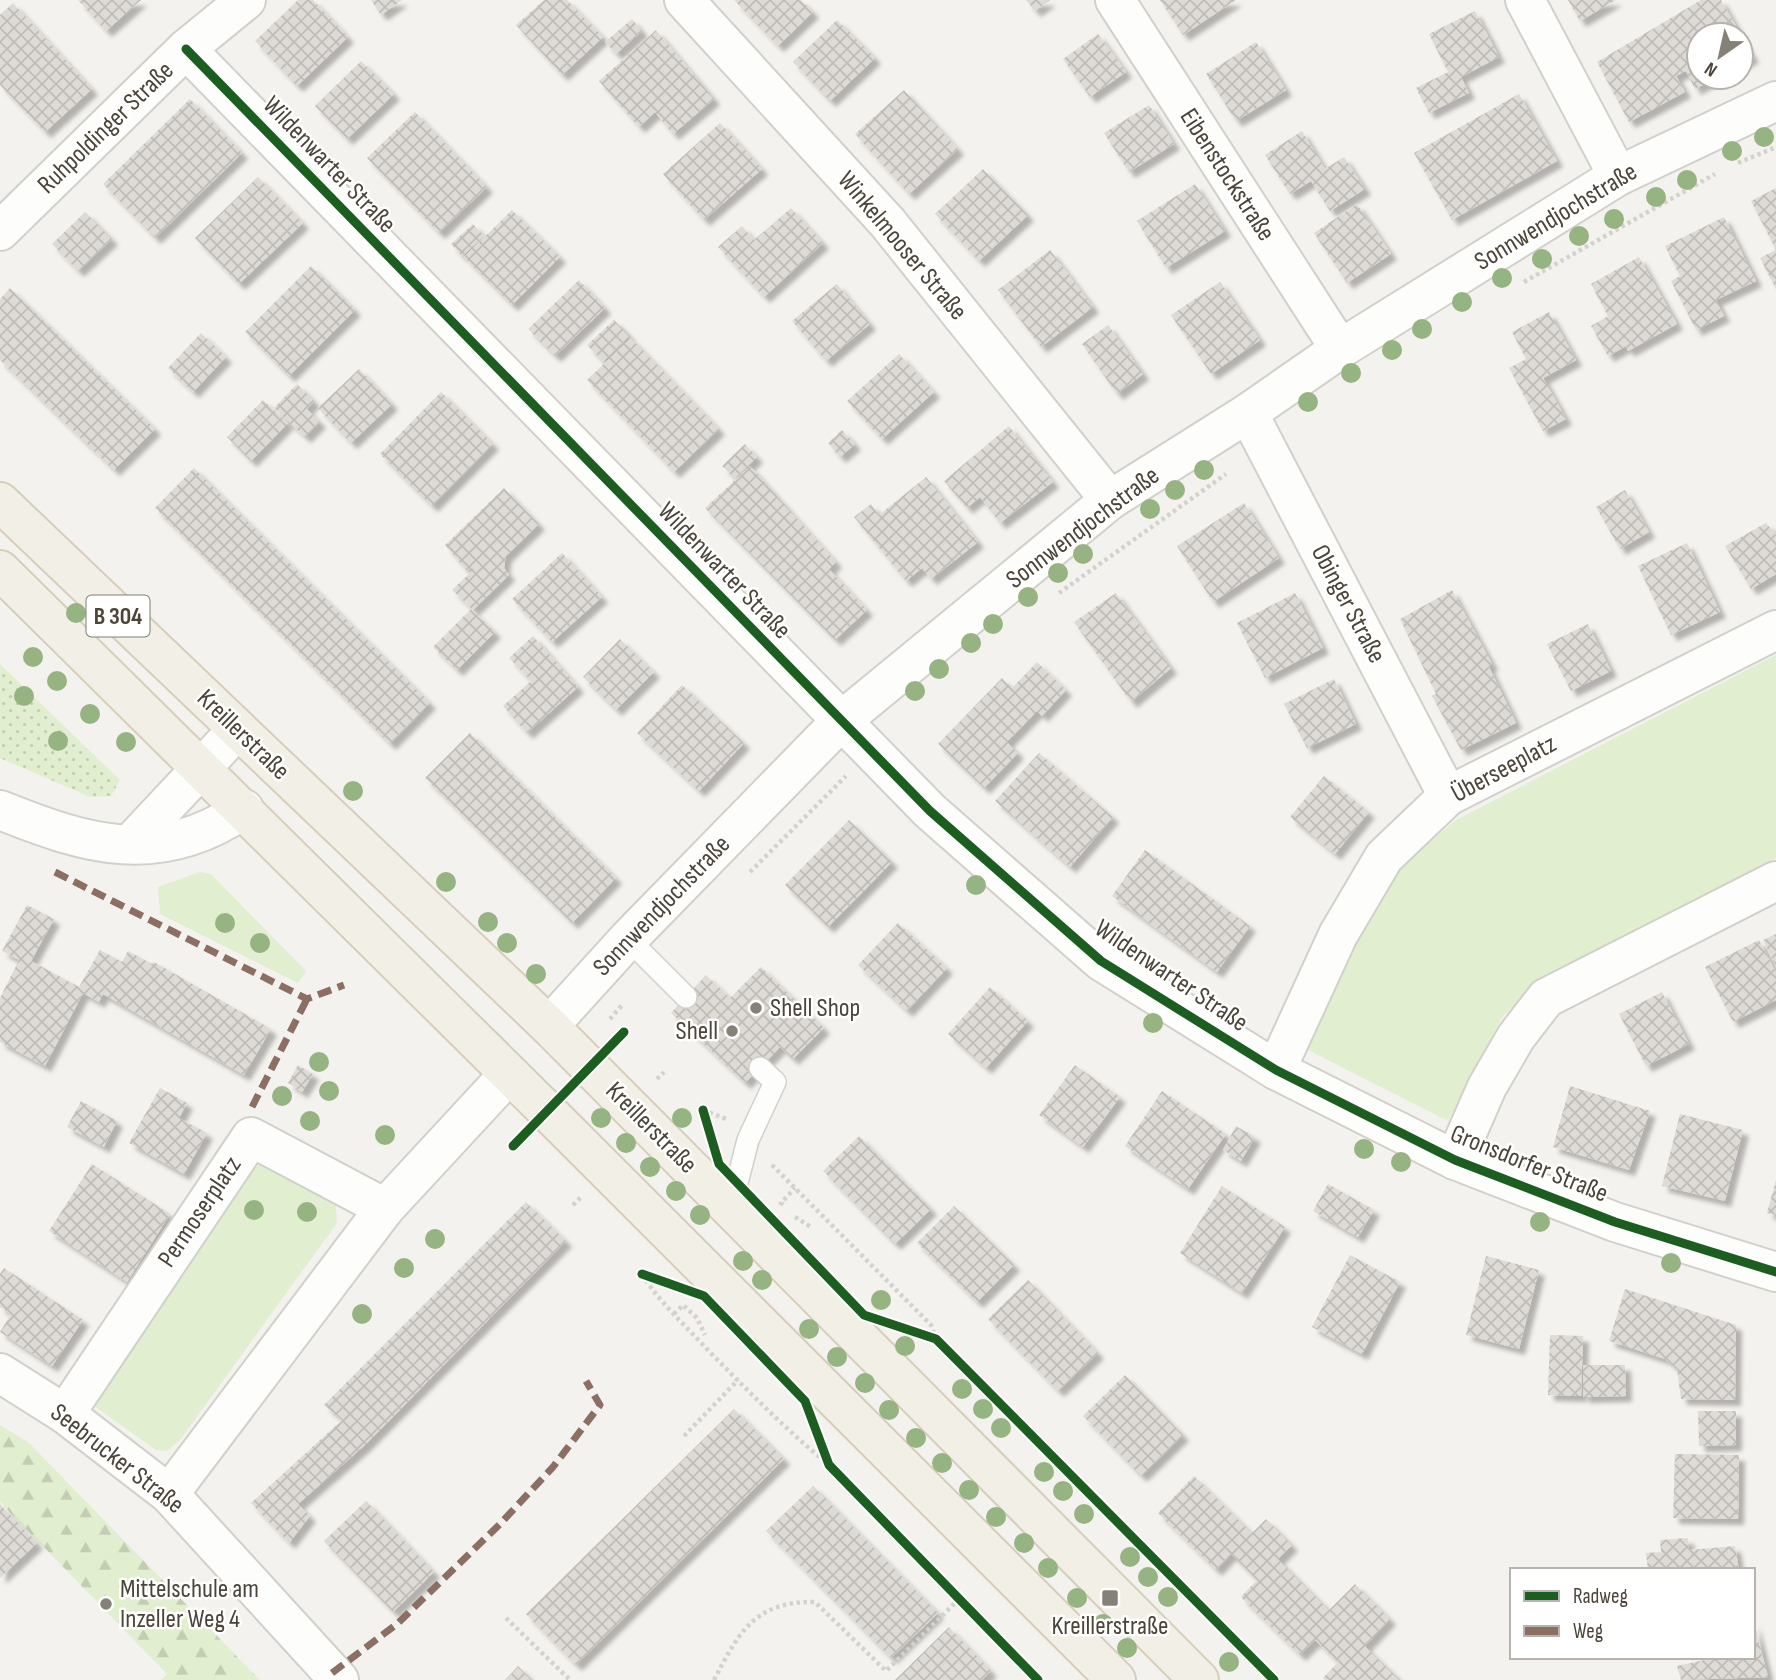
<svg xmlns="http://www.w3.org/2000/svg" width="1776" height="1680" viewBox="0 0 1776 1680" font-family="'Sofia Sans Condensed',sans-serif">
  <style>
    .grass { fill: url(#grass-dots) }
    .forest { fill: url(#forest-firs) }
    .green { fill: #e1eecf }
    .building { fill: url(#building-cross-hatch); filter: url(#shadow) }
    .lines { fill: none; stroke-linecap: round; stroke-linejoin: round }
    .service-casing { stroke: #d2d0cb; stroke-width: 24 }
    .minor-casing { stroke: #d2d0cb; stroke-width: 42 }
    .tertiary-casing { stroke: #d2d0cb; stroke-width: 42 }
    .primary-casing { stroke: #d6cebb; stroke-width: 42 }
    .path { stroke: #d3d2cc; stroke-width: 4.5; stroke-dasharray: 3.5 3.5; stroke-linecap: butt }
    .service { stroke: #fdfdfc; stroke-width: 21 }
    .minor { stroke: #fdfdfc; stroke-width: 38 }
    .tertiary { stroke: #fdfdfc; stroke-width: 38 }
    .primary { stroke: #f2efe6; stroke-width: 38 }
    .quiet { stroke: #8d6e63; stroke-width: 7; stroke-dasharray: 14 7; stroke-linecap: butt }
    .cycleway-casing { stroke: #fff; stroke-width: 13 }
    .cycleway { stroke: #1b5e20; stroke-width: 9 }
    .tree { fill: #96b382 }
    .poi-dot { fill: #868178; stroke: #fff; stroke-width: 2.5 }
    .labels { text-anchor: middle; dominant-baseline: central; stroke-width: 5; stroke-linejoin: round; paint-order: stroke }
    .shield { fill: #fff; stroke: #817c74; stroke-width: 2 }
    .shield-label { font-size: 24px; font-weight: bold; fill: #4b4439 }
    .street-label { font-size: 26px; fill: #4b4439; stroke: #fff }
    .poi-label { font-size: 26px; fill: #4b4439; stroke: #fff; text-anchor: start }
  </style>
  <defs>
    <pattern id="grass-dots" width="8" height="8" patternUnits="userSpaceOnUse" patternTransform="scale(1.75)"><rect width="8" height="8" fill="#e1eecf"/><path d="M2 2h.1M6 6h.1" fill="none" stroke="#c3cdb2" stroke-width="1.8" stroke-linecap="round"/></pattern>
    <pattern id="forest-firs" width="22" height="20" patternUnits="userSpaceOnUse" patternTransform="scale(1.75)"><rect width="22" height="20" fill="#e1eecf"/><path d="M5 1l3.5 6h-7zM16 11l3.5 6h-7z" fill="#c3cdb2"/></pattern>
    <pattern id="building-cross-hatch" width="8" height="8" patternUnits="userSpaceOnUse" patternTransform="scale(1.75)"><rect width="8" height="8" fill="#dedbd6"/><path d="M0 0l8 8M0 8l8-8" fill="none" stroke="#c0bdb8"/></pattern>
    <filter id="shadow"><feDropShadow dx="6" dy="6" stdDeviation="2" flood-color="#0004"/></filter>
  </defs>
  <rect width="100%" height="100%" fill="#f4f2ee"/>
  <!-- grass -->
  <path class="grass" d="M0,664L120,780L111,796L90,797L0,758Z"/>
  <!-- forest -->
  <path class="forest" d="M0,1425L29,1443L260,1680H161L167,1674L0,1502Z"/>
  <!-- green -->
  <g class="green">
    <path d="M1776,655V858L1531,989L1502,1017L1448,1121L1306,1049L1351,942L1397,870L1456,820Z"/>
    <path d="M200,872L211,874L306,971L298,983L160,914L158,887Z"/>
    <path d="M272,1159L335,1193L337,1223L180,1440L167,1451L156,1450L94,1406L91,1393L244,1173Z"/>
  </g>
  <!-- building -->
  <g class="building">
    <path d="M78,0H141L106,31Z"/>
    <path d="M298,0H313L348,37L297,86L255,41Z"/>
    <path d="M371,0H402L381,15Z"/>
    <path d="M544,0H567L603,37L562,75L516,25Z"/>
    <path d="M734,0H801L813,12L778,46Z"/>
    <path d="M1026,0H1050L1035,11Z"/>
    <path d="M1160,0H1236L1183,35Z"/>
    <path d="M1568,0H1616L1580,21Z"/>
    <path d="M1701,0H1721L1741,35H1699V77H1717L1695,89L1686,71L1676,76L1685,92L1629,122L1597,62Z"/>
    <path d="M13,3L92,89L45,132L0,85V15Z"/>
    <path d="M1475,11L1499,57L1461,77L1469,93L1429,113L1416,88L1448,72L1429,34Z"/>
    <path d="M632,19L642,31L616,54L605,42Z"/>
    <path d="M837,20L875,58L830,101L793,62Z"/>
    <path d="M656,30L714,99L673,134L655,112L639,127L599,81Z"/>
    <path d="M1098,34L1126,72L1090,97L1063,59Z"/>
    <path d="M1741,36L1753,57L1741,64Z"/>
    <path d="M1256,42L1286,90L1236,121L1206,74Z"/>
    <path d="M361,61L394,94L347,139L315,106Z"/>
    <path d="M904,90L958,149L909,194L855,134Z"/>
    <path d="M1519,94L1557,161L1452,220L1414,153Z"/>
    <path d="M190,99L242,153L155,238L103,184Z"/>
    <path d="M1149,105L1174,144L1129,172L1104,133Z"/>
    <path d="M415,112L487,187L439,233L367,158Z"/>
    <path d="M720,123L762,169L704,220L663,174Z"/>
    <path d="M1302,131L1325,169L1344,157L1365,189L1330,211L1311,181L1290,194L1265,155Z"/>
    <path d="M983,169L1028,215L979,261L935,214Z"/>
    <path d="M258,177L303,223L239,284L195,238Z"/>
    <path d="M1195,184L1225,231L1166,268L1137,221Z"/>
    <path d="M1776,188V250L1751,201Z"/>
    <path d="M1357,204L1391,254L1347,283L1314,233Z"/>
    <path d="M791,208L823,243L764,297L718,247L742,226L754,240Z"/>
    <path d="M512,210L560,257L512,305L464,257Z"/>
    <path d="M85,212L112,239L78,271L52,244Z"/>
    <path d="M1724,217L1756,281L1716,300L1724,316L1696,330L1671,281L1680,276L1665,246Z"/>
    <path d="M473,224L484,236L462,256L451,244Z"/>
    <path d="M1050,250L1093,307L1041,347L998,290Z"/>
    <path d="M1776,250V289L1760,258Z"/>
    <path d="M1639,257L1677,324L1628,351L1626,346L1608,356L1591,326L1608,316L1591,284Z"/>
    <path d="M311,266L355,310L289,376L245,332Z"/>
    <path d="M579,280L605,308L555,356L528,329Z"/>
    <path d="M1220,282L1260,340L1211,374L1171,315Z"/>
    <path d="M837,284L870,324L826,361L792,321Z"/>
    <path d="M10,288L155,429L114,470L0,360V299Z"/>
    <path d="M1549,312L1576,360L1543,378L1566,419L1543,431L1509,368L1526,359L1512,332Z"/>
    <path d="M614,320L630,336L603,362L587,345Z"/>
    <path d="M1108,325L1143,374L1117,394L1082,344Z"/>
    <path d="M201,333L226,357L193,392L168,368Z"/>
    <path d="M631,338L719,429L674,472L587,380Z"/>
    <path d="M899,354L934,392L882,439L847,401Z"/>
    <path d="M359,369L392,404L351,443L318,408Z"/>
    <path d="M297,384L314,401L307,409L320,422L305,437L274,408Z"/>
    <path d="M441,392L493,444L432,506L380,454Z"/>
    <path d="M263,400L288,423L251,461L227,437Z"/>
    <path d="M1009,426L1053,482L1000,523L980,497L967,508L944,481Z"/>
    <path d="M842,430L855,444L840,457L828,443Z"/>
    <path d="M745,444L757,457L735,478L722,466Z"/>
    <path d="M750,466L836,562L829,569L867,610L835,640L705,508Z"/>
    <path d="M194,468L430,703L390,744L155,508Z"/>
    <path d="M926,477L978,542L931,579L922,568L906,581L854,517L871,504L879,515Z"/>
    <path d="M504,488L539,524L506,556L504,568L509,575L473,610L452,590L475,568L466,570L445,545Z"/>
    <path d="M1625,490L1649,532L1620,549L1596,507Z"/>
    <path d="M1244,503L1279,558L1213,602L1177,546Z"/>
    <path d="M1766,523L1776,535V574L1751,589L1725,546Z"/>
    <path d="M1687,543L1720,612L1671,635L1638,566Z"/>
    <path d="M562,553L602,597L552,642L512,599Z"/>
    <path d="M1452,590L1492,664L1489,667L1516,723L1461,750L1432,696L1436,694L1400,619Z"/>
    <path d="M1116,593L1171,668L1131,702L1074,622Z"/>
    <path d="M1295,593L1323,648L1265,678L1237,623Z"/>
    <path d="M471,609L495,632L457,670L433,647Z"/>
    <path d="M1588,624L1611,671L1571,691L1547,644Z"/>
    <path d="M533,636L578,687L527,733L503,706L531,681L509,658Z"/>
    <path d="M620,639L654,672L616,710L583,677Z"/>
    <path d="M1037,662L1066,690L1042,716L1037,711L1007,742L1018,753L984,788L938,744L1002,678L1012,688Z"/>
    <path d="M1334,679L1356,724L1307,748L1284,704Z"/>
    <path d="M682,685L744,743L699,791L637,733Z"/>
    <path d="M470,733L616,878L572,923L425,778Z"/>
    <path d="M1039,753L1113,817L1070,867L995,801Z"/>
    <path d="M1324,776L1369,812L1335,854L1290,817Z"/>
    <path d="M849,820L892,862L828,927L785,885Z"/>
    <path d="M1145,850L1250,926L1217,972L1112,896Z"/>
    <path d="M27,905L54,919L31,961L79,987L100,950L122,962L128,951L152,964L154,962L271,1029L244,1075L103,994L99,1002L83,993L45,1066L0,1042V998L19,960L2,951Z"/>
    <path d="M898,923L947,968L907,1011L858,965Z"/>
    <path d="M1776,934V966L1763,940Z"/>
    <path d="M1759,940L1776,973V1000L1733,1022L1705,967Z"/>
    <path d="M761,967L824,1028L793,1059L780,1047L745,1083L671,1013L706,975L730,998Z"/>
    <path d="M990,987L1028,1021L986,1068L948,1034Z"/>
    <path d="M1662,992L1689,1044L1646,1066L1619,1014Z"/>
    <path d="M298,1065L313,1074L302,1092L288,1083Z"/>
    <path d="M1075,1065L1120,1097L1083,1147L1039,1115Z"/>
    <path d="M1570,1086L1650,1111L1629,1170L1553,1147Z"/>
    <path d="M160,1088L187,1103L179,1118L207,1133L184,1174L129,1143Z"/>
    <path d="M1162,1091L1226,1134L1188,1189L1125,1146Z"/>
    <path d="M81,1101L117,1121L104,1147L67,1127Z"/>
    <path d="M1680,1114L1743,1130L1725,1201L1662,1186Z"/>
    <path d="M1236,1126L1255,1137L1241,1161L1223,1150Z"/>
    <path d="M859,1136L931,1209L895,1244L823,1171Z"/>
    <path d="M92,1164L170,1214L127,1282L49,1231Z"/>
    <path d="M1776,1180V1215L1767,1213Z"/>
    <path d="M1328,1184L1374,1210L1358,1237L1313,1211Z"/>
    <path d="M1222,1186L1285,1227L1242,1293L1180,1253Z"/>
    <path d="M526,1202L566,1241L366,1444L298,1504L310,1516L289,1543L251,1503L342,1420L324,1405Z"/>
    <path d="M954,1206L1014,1265L977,1302L917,1243Z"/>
    <path d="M1350,1255L1400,1282L1362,1354L1312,1327Z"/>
    <path d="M1486,1256L1539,1270L1519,1349L1466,1335Z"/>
    <path d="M4,1268L83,1320L52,1366L0,1332L11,1314L0,1307V1274Z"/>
    <path d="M1028,1280L1098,1353L1058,1391L988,1319Z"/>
    <path d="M1625,1289L1736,1325L1735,1400L1681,1399L1677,1369L1665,1359L1609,1341Z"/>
    <path d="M1550,1335L1583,1336L1581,1396L1548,1395Z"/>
    <path d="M1583,1365H1625L1626,1396L1583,1397Z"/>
    <path d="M1125,1375L1183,1435L1141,1476L1083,1416Z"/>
    <path d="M734,1409L784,1459L576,1665L526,1614Z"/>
    <path d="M1698,1411H1736V1445L1699,1446Z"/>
    <path d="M1675,1454L1739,1455L1738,1519L1673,1518Z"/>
    <path d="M1194,1476L1252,1533L1266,1519L1292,1545L1278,1559L1329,1610L1355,1584L1390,1619L1365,1646L1400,1680H1325L1323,1678L1338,1662L1315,1640L1300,1655L1256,1612L1241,1597L1257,1580L1231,1554L1216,1570L1158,1513Z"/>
    <path d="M813,1486L938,1613L891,1658L766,1531Z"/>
    <path d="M366,1501L434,1572L393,1612L324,1541Z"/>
    <path d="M0,1504L37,1543L0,1578Z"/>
    <path d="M1688,1538L1689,1550L1735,1546L1739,1570H1648L1646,1553L1661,1552L1660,1540Z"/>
    <path d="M1754,1622L1768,1677L1681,1680L1677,1666L1704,1660L1703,1657H1753Z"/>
    <path d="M949,1627L991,1671L982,1680H895Z"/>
    <path d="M518,1666L532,1680H505Z"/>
  </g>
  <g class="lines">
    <!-- service casing -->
    <g class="service-casing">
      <g id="service">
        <path d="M628,939L686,997"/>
        <path d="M725,1202L737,1183L748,1140L775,1082L760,1068"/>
      </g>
    </g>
    <!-- minor casing -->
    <g class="minor-casing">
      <g id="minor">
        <path d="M684,0L887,222L1110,500"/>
        <path d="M1115,0L1340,349"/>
        <path d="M1525,0L1618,176"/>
        <path d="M186,49L930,811L1101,961L1276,1070L1455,1160L1615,1222L1776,1272"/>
        <path d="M0,231L186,49L246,0"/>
        <path d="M1248,413L1448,796"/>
        <path d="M549,1026L628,939L841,721L1110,500L1248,413L1340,349L1618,176L1776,101"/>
        <path d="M1276,1070L1338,935L1384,857L1448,796L1776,630"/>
        <path d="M1455,1160L1487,1087L1516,1037L1546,998L1776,881"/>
        <path d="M0,1373L65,1414L169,1494L339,1680"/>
        <path d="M65,1414L251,1137L385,1208"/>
        <path d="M169,1494L385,1208L509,1074"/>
      </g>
    </g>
    <!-- tertiary casing -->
    <g class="tertiary-casing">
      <g id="tertiary">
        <path d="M0,810C87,845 159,867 244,809"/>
        <path d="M131,843L237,730"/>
      </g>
    </g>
    <!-- primary casing -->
    <g class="primary-casing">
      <g id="primary">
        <path d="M0,502L549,1026L1199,1680"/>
        <path d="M0,570L547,1111L1116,1680"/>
      </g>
    </g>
    <!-- path -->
    <g class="path">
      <path d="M1738,163L1776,147"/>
      <path d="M1524,282L1715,174"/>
      <path d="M1059,593L1226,474"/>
      <path d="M750,872L846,776"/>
      <path d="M610,1019L623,1004"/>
      <path d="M657,1079L664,1072"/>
      <path d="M703,1110L726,1119"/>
      <path d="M772,1165L931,1325L936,1339"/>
      <path d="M573,1205L581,1197"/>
      <path d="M783,1205L781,1203L795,1188"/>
      <path d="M795,1217L811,1227"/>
      <path d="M642,1274C659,1302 683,1323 705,1347C745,1388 784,1428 829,1465"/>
      <path d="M674,1314L683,1305L697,1318L705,1335"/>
      <path d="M684,1436L738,1380"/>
      <path d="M506,1618L570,1680"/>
      <path d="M714,1680C739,1632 755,1601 815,1602L886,1671L959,1599"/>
    </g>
    <!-- service -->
    <use href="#service" class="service"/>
    <!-- minor -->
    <use href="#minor" class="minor"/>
    <!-- tertiary -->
    <use href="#tertiary" class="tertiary"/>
    <!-- primary -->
    <use href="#primary" class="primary"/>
    <!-- quiet -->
    <g class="quiet">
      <path d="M55,872L307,999L344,985"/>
      <path d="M252,1107L307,999"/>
      <path d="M332,1673L397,1624L500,1524L553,1467L600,1405L586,1381"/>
    </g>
    <!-- cycleway casing -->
    <g class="cycleway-casing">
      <g id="cycleway">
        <path d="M186,49L930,811L1101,961L1276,1070L1455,1160L1615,1222L1776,1272"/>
        <path d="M703,1110L719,1164L864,1315L936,1339L1274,1680"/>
        <path d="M513,1146L624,1032"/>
        <path d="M642,1274L704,1296L805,1401L829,1465L1038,1680"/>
      </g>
    </g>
    <!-- cycleway -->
    <use href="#cycleway" class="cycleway"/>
  </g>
  <!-- trees -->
  <g class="tree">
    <circle cx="1764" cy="137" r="10"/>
    <circle cx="1732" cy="151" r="10"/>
    <circle cx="1687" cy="180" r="10"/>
    <circle cx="1656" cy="197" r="10"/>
    <circle cx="1614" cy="219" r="10"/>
    <circle cx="1579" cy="236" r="10"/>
    <circle cx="1542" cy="259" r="10"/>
    <circle cx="1502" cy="278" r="10"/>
    <circle cx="1462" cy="302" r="10"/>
    <circle cx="1422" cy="329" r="10"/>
    <circle cx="1392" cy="350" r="10"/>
    <circle cx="1351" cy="373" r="10"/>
    <circle cx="1308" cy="402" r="10"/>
    <circle cx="1204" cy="470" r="10"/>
    <circle cx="1175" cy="490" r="10"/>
    <circle cx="1150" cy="509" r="10"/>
    <circle cx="1083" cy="554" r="10"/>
    <circle cx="1058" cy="573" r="10"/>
    <circle cx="1028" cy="597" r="10"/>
    <circle cx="76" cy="613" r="10"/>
    <circle cx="993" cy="624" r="10"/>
    <circle cx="971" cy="643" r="10"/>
    <circle cx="33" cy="657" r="10"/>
    <circle cx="939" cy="669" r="10"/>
    <circle cx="57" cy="681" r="10"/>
    <circle cx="915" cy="691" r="10"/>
    <circle cx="24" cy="696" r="10"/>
    <circle cx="90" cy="714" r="10"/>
    <circle cx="58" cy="741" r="10"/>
    <circle cx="126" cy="742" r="10"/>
    <circle cx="353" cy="791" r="10"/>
    <circle cx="446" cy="882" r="10"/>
    <circle cx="976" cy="885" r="10"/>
    <circle cx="488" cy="922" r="10"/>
    <circle cx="225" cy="923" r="10"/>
    <circle cx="260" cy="943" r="10"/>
    <circle cx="507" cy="943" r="10"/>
    <circle cx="536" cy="974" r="10"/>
    <circle cx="1153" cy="1023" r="10"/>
    <circle cx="319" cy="1062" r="10"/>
    <circle cx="329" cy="1091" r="10"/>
    <circle cx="282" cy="1096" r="10"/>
    <circle cx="601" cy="1118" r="10"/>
    <circle cx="682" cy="1118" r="10"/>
    <circle cx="310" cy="1121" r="10"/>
    <circle cx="385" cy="1135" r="10"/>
    <circle cx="626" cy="1143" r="10"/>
    <circle cx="1364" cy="1149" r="10"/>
    <circle cx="1401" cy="1162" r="10"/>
    <circle cx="650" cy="1167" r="10"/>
    <circle cx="676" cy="1191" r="10"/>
    <circle cx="254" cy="1210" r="10"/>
    <circle cx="307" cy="1212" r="10"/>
    <circle cx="700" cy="1215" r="10"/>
    <circle cx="1540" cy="1222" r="10"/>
    <circle cx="435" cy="1239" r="10"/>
    <circle cx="743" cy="1261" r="10"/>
    <circle cx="1671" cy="1263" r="10"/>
    <circle cx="404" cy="1268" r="10"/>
    <circle cx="762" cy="1280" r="10"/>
    <circle cx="881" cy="1300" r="10"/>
    <circle cx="362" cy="1314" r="10"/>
    <circle cx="809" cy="1329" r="10"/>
    <circle cx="905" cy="1346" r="10"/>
    <circle cx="837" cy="1357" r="10"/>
    <circle cx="865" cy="1383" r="10"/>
    <circle cx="962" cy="1389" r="10"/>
    <circle cx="983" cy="1409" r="10"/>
    <circle cx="889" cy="1410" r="10"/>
    <circle cx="1001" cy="1428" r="10"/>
    <circle cx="916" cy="1438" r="10"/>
    <circle cx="942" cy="1463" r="10"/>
    <circle cx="1044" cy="1472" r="10"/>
    <circle cx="969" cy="1490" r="10"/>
    <circle cx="1063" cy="1491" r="10"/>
    <circle cx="1084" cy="1514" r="10"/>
    <circle cx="996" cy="1517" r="10"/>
    <circle cx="1024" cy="1543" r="10"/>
    <circle cx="1130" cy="1557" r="10"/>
    <circle cx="1048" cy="1568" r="10"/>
    <circle cx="1148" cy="1577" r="10"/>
    <circle cx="1168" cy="1597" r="10"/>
    <circle cx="1077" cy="1598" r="10"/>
    <circle cx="1103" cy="1624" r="10"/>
    <circle cx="1127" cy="1648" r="10"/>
    <circle cx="1229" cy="1662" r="10"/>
  </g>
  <!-- markers -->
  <g class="poi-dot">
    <circle cx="756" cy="1008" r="7"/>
    <circle cx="732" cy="1031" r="7"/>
    <rect x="1101" y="1589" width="18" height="18" rx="3.5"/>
    <circle cx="106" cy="1604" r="7"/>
  </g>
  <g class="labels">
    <!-- shield labels -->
    <rect class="shield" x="86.5" y="595.5" width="63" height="41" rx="5"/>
    <g class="shield-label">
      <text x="118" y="616">B 304</text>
    </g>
    <!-- street labels -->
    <g class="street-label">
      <text transform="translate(106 128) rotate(-44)">Ruhpoldinger Straße</text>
      <text transform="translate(329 165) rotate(46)">Wildenwarter Straße</text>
      <text transform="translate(1227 175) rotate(57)">Eibenstockstraße</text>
      <text transform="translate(1556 217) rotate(-31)">Sonnwendjochstraße</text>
      <text transform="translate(902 246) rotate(50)">Winkelmooser Straße</text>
      <text transform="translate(1083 528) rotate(-37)">Sonnwendjochstraße</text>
      <text transform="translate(724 571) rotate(46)">Wildenwarter Straße</text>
      <text transform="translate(1348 604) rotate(62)">Obinger Straße</text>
      <text transform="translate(243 735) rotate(44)">Kreillerstraße</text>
      <text transform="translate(1504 769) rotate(-28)">Überseeplatz</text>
      <text transform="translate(662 906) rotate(-46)">Sonnwendjochstraße</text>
      <text transform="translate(1171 976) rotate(34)">Wildenwarter Straße</text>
      <text transform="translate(651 1128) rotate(45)">Kreillerstraße</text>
      <text transform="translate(1529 1164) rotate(22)">Gronsdorfer Straße</text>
      <text transform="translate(200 1212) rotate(-56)">Permoserplatz</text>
      <text transform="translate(117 1459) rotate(38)">Seebrucker Straße</text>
    </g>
    <!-- poi labels -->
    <g class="poi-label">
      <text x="770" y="1008">Shell Shop</text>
      <text x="718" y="1031" text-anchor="end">Shell</text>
      <text x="120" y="1589">Mittelschule am<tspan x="120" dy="30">Inzeller Weg 4</tspan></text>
      <text x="1110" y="1626" text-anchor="middle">Kreillerstraße</text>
    </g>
  </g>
  <!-- legend -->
  <rect x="1510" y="1568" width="245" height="91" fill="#ffffff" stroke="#b7b4b0" stroke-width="2"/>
  <rect x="1524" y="1591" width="35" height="10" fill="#1b5e20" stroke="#b7b4b0" stroke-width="2"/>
  <text x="1573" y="1603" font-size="21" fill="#4b4439">Radweg</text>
  <rect x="1524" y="1626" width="35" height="10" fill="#8d6e63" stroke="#b7b4b0" stroke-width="2"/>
  <text x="1573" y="1638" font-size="21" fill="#4b4439">Weg</text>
  <!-- north arrow -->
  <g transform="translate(1720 56) rotate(214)"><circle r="33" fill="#ffffff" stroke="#b7b4b0" stroke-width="2"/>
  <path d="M0-5L12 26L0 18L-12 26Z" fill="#868178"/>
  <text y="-10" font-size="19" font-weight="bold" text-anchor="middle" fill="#4b4439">N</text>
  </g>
</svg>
